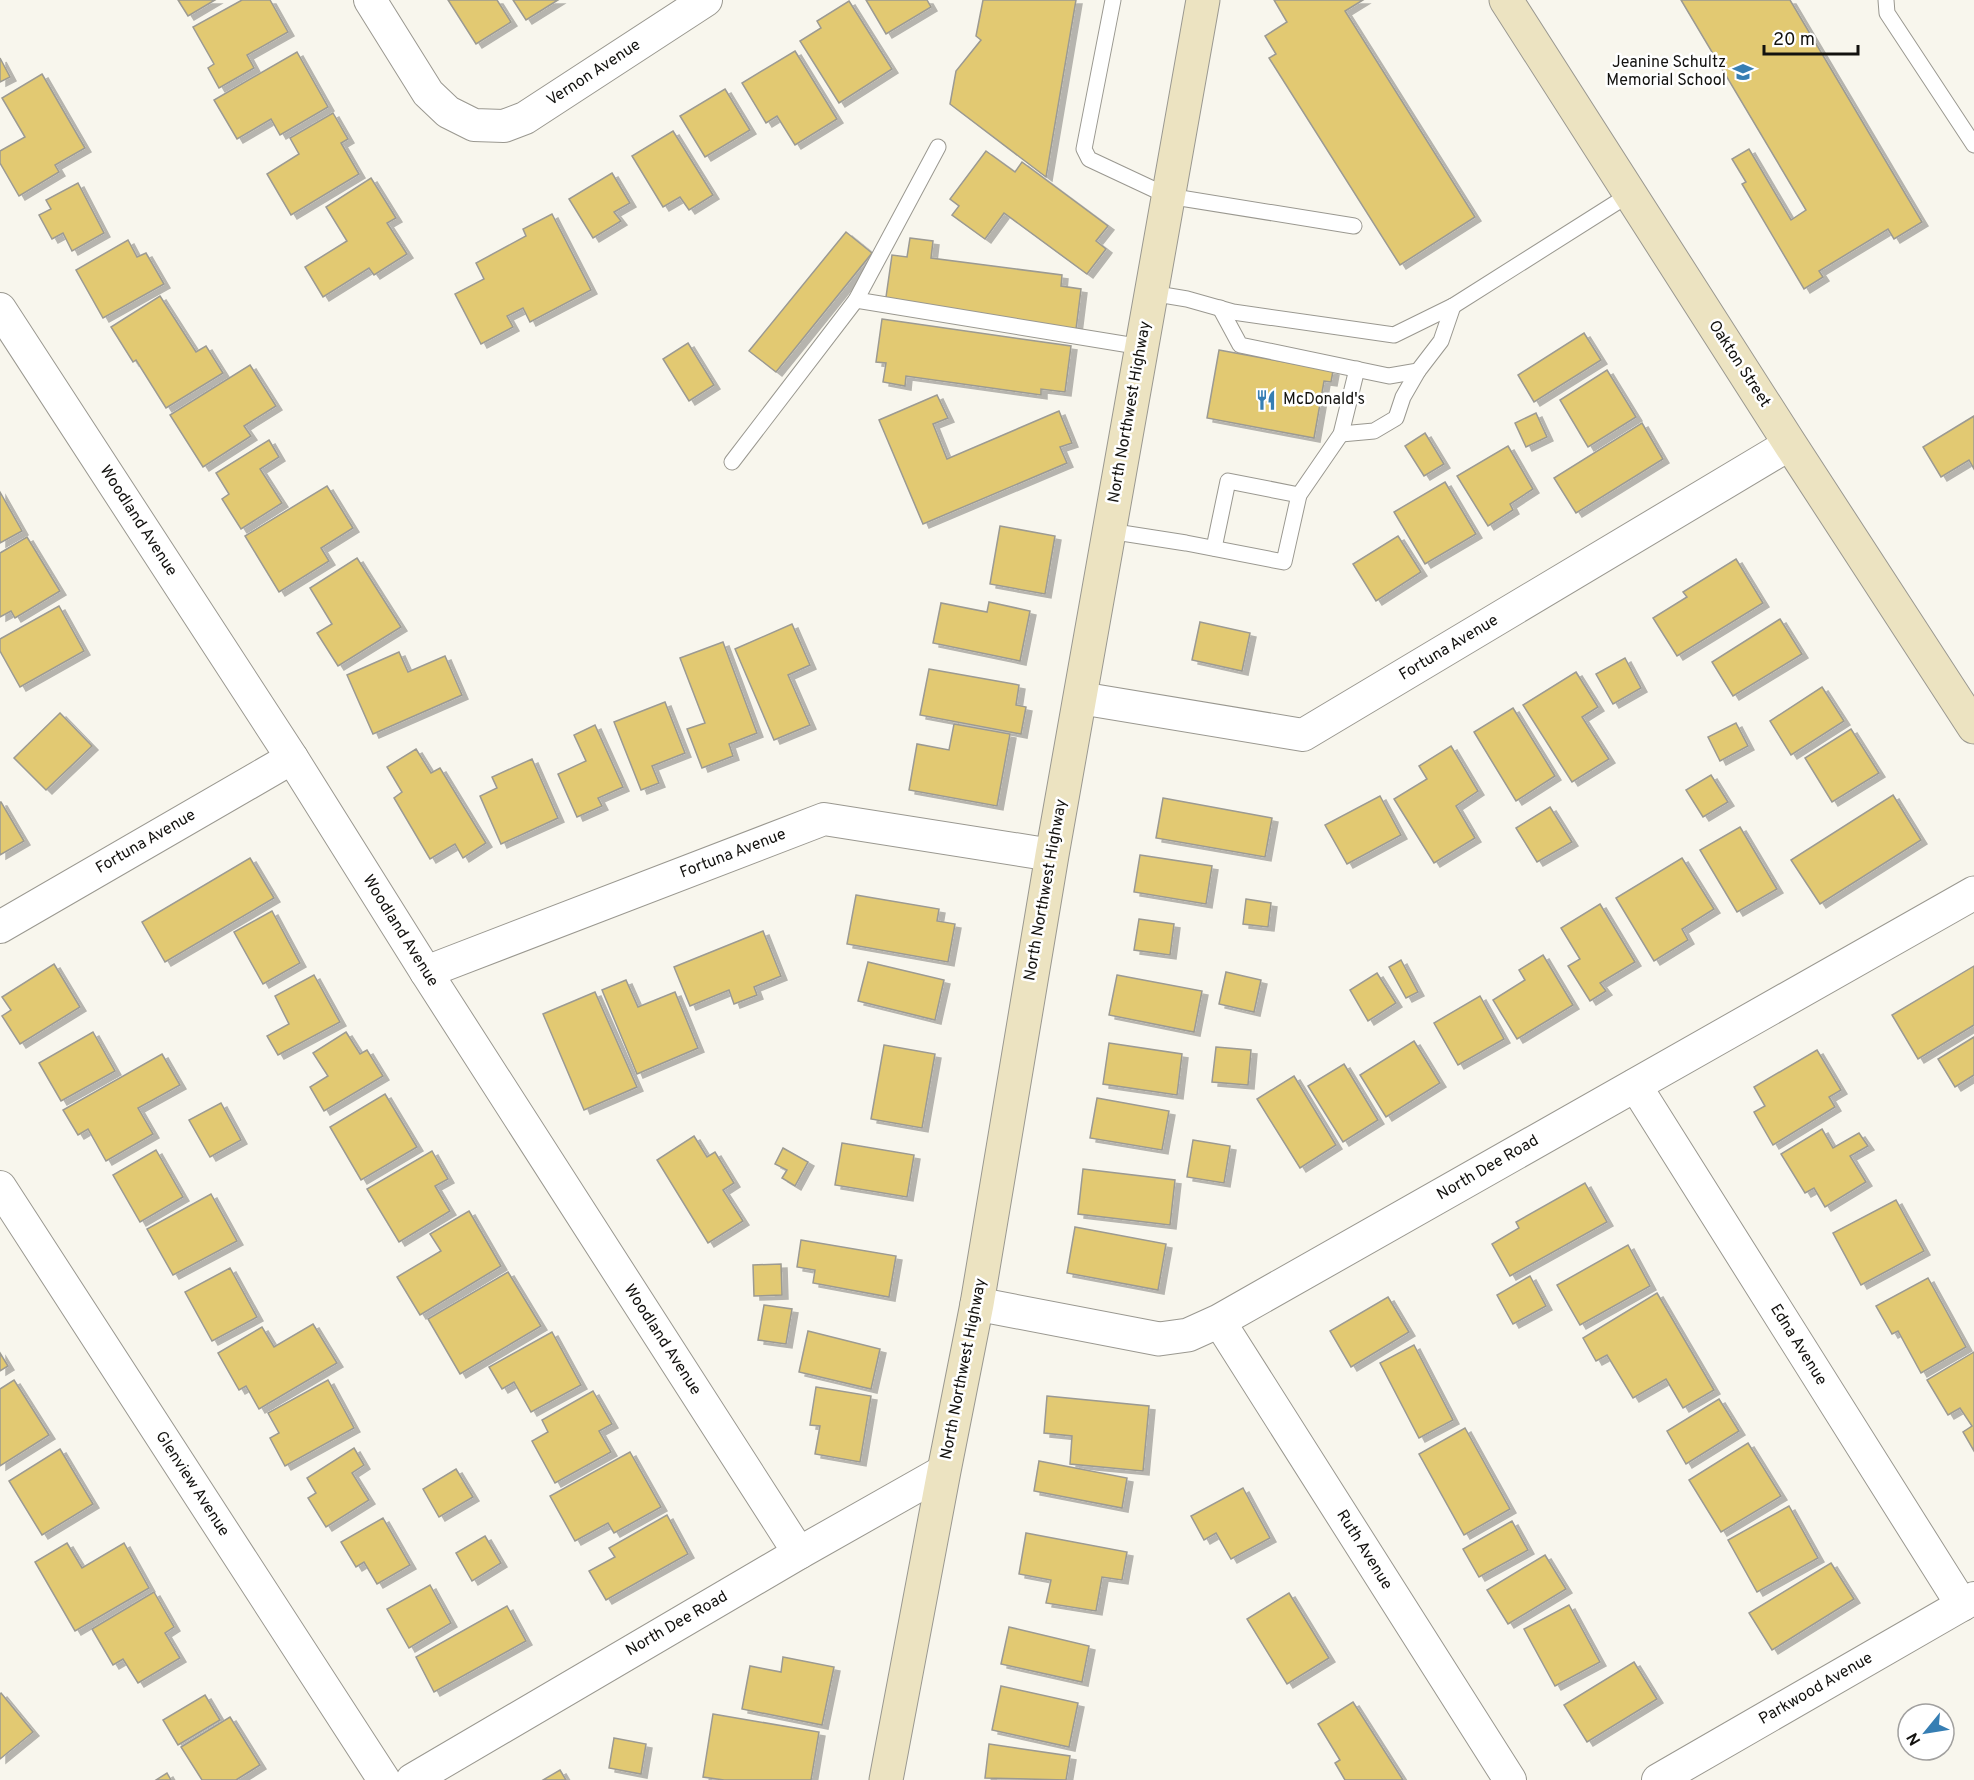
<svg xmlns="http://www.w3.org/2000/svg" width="1974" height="1780" viewBox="0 0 1974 1780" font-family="Overpass,sans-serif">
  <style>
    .building { fill: #e2c972; stroke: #9c9a92; stroke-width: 1.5; filter: url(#shadow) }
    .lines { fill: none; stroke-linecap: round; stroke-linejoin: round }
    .service-casing { stroke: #9a9890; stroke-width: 17 }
    .minor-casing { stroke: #9a9890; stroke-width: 34 }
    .tertiary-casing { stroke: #9a9890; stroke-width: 35 }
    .secondary-casing { stroke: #9a9890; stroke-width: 35 }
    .service { stroke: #fff; stroke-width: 15 }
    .minor { stroke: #fff; stroke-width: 32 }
    .tertiary { stroke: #fff; stroke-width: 33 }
    .secondary { stroke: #ece3c1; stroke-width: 33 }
    .labels { text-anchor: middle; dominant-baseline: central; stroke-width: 5; stroke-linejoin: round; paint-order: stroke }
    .poi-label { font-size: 16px; fill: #13120f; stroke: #fff; text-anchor: end }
    .street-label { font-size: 16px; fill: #13120f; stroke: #fff }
  </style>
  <defs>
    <filter id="shadow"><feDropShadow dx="6" dy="4" stdDeviation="0" flood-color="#0004"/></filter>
  </defs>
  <rect width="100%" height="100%" fill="#f8f6ed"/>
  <!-- building -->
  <g class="building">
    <path d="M178,0H215L188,16Z"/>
    <path d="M242,0H270L288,32L247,55L254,68L219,88L208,68L214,64L193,27Z"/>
    <path d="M448,0H497L511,22L476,44Z"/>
    <path d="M513,0H558L526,20Z"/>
    <path d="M866,0H927L931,7L886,34Z"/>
    <path d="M983,0H1076L1046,177L950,104L956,71L981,40L976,36Z"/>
    <path d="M1274,0H1363L1345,11L1475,217L1400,265L1269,58L1276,54L1265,36L1287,22Z"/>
    <path d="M1681,0H1790L1922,222L1894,239L1888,229L1819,271L1823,277L1804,289L1742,184L1746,182L1732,159L1749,149L1791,220L1806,210Z"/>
    <path d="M849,1L892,69L839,103L800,41L821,28L817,21Z"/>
    <path d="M795,51L837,119L795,145L777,116L766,123L742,83Z"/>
    <path d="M297,52L328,107L280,135L271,119L237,139L214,100Z"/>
    <path d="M0,58L10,77L0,82Z"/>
    <path d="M42,74L85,148L55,165L59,172L19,196L0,163V151L25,137L2,98Z"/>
    <path d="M725,89L750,130L705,157L680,116Z"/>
    <path d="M333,113L348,139L341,143L359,174L291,215L267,174L299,154L290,138Z"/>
    <path d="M673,131L713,195L689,210L680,197L663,207L632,156Z"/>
    <path d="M986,151L1015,172L1022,162L1108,226L1096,241L1106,249L1087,274L1004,213L985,239L952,215L959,206L950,199Z"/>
    <path d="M612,173L630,203L614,212L621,221L593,238L569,199Z"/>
    <path d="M371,178L396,218L387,223L407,254L374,275L369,268L323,297L305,267L347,241L326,207Z"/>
    <path d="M78,183L104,233L72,251L63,233L52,239L39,215L51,209L46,200Z"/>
    <path d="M552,214L591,290L530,322L523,308L507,316L513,327L481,344L455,294L484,279L476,263L526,236L523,229Z"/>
    <path d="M846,232L872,253L776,372L749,351Z"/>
    <path d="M910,238L933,241L931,258L1062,275L1061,286L1081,289L1076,329L885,304L892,255L907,257Z"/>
    <path d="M128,240L137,257L146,253L164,284L103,318L76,270Z"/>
    <path d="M160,296L196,352L206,346L223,373L166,408L136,360L133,362L111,327Z"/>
    <path d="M882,319L1071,346L1065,392L1041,389V395L906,376L905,386L883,382L886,363L876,362Z"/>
    <path d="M1584,333L1601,360L1534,402L1518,375Z"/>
    <path d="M688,343L714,385L689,401L663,359Z"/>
    <path d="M1219,350L1333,371L1331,382L1324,381L1314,438L1207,418Z"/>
    <path d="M250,365L276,406L244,426L251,436L203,467L170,415Z"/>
    <path d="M1607,370L1636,417L1588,447L1560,400Z"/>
    <path d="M937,395L948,418L933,424L947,459L1059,411L1072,443L1060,447L1067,463L923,524L879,420Z"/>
    <path d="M1536,413L1547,437L1526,447L1515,423Z"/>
    <path d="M1974,416V469L1969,460L1941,477L1923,447Z"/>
    <path d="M1642,423L1663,459L1576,513L1554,478Z"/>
    <path d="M1425,433L1444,464L1424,476L1405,446Z"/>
    <path d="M269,440L279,457L260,469L282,503L241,529L222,499L229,494L216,473Z"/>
    <path d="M1508,446L1533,489L1510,504L1513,510L1488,526L1457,476Z"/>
    <path d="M1445,482L1476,534L1425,564L1394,512Z"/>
    <path d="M327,486L353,528L321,548L329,561L279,592L245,536Z"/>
    <path d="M0,492L22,531L0,543Z"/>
    <path d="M1000,526L1055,536L1045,594L990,584Z"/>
    <path d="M1398,536L1421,572L1376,601L1353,564Z"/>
    <path d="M27,537L60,591L15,618L11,611L0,617V553Z"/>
    <path d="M357,558L401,627L338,666L317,633L332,624L310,588Z"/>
    <path d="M1736,559L1763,603L1677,656L1653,618L1687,597L1683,592Z"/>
    <path d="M989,602L1030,611L1020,661L933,643L941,603L987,612Z"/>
    <path d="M59,606L84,651L20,687L0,651V639Z"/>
    <path d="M1780,619L1802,654L1733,696L1712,662Z"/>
    <path d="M1200,622L1250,633L1242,671L1192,660Z"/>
    <path d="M792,624L810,665L788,675L810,725L774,740L735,649Z"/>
    <path d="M723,642L757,733L729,744L733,756L702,768L687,729L705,723L680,658Z"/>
    <path d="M399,652L408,672L445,656L462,695L373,734L347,675Z"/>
    <path d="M1625,658L1641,688L1613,704L1596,674Z"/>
    <path d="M929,669L1019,685L1016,705L1026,707L1021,734L920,715Z"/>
    <path d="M1576,672L1598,707L1582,717L1609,759L1572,782L1523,705Z"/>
    <path d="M1822,687L1844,721L1791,755L1770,721Z"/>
    <path d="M665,702L685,753L652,766L659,783L641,790L614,722Z"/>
    <path d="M1513,708L1555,776L1516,801L1474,732Z"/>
    <path d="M60,713L92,746L46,790L14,758Z"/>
    <path d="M1736,723L1748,746L1720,761L1708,737Z"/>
    <path d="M954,724L1010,734L997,806L909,790L917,744L949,750Z"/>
    <path d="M595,725L623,787L598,798L602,806L577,817L558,774L586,761L574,735Z"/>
    <path d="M1851,729L1879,773L1832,802L1805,758Z"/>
    <path d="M1451,746L1478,791L1456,806L1475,838L1434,863L1394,799L1427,779L1419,766Z"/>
    <path d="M416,749L431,773L440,768L486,843L463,858L455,844L430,859L394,798L402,792L387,767Z"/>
    <path d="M532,759L558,818L501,844L480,796L497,788L492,777Z"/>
    <path d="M1711,775L1728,802L1703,817L1686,790Z"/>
    <path d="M1893,795L1921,840L1820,904L1791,860Z"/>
    <path d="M1380,796L1401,835L1347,864L1325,825Z"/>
    <path d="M1163,798L1272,818L1265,857L1156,838Z"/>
    <path d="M0,802H1L24,841L0,855Z"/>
    <path d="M1550,807L1572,842L1537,862L1516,828Z"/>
    <path d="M1740,827L1777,889L1737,912L1700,850Z"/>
    <path d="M1140,855L1212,866L1206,904L1134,892Z"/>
    <path d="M250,858L274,898L165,962L142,922Z"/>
    <path d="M1682,858L1714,909L1682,929L1688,940L1654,961L1616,898Z"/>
    <path d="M856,895L939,909L937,921L955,924L948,962L847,944Z"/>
    <path d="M1246,899L1271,903L1268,927L1243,924Z"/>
    <path d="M1600,904L1635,962L1600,983L1606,991L1590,1001L1568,966L1580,959L1561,928Z"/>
    <path d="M272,911L300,963L263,984L234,932Z"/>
    <path d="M1139,919L1174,924L1170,955L1134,950Z"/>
    <path d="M763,931L781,976L754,987L757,995L734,1004L729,990L690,1006L674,967Z"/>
    <path d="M1543,955L1573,1005L1517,1039L1493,1000L1525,980L1519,970Z"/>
    <path d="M1401,960L1418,992L1406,998L1389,967Z"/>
    <path d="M868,962L944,980L935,1020L858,1001Z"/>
    <path d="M54,964L80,1007L20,1044L2,1016L11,1010L2,997Z"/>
    <path d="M1974,966V1025L1918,1059L1892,1015Z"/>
    <path d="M1226,972L1261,980L1254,1012L1219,1004Z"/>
    <path d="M1377,973L1396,1003L1368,1021L1350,990Z"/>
    <path d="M314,975L340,1022L278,1055L267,1036L289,1024L275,996Z"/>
    <path d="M1117,975L1202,991L1194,1032L1109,1015Z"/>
    <path d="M626,980L638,1007L675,992L698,1048L637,1074L602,990Z"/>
    <path d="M595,992L637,1087L584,1110L543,1014Z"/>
    <path d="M1480,996L1504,1039L1458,1065L1434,1023Z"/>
    <path d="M93,1032L115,1071L61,1101L39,1063Z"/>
    <path d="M346,1032L360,1054L367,1050L383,1076L324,1111L310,1087L328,1076L313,1053Z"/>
    <path d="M1974,1037V1075L1955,1087L1938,1059Z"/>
    <path d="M1414,1041L1440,1083L1386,1117L1360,1075Z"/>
    <path d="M1109,1043L1182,1054L1177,1095L1103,1084Z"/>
    <path d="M884,1045L935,1054L922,1128L871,1119Z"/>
    <path d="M1216,1047L1251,1050L1248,1085L1212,1082Z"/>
    <path d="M1817,1050L1841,1090L1829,1097L1835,1107L1773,1145L1754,1112L1765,1106L1754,1087Z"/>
    <path d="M162,1054L180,1085L138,1108L153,1134L106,1161L88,1129L78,1135L63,1110Z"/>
    <path d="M1344,1064L1378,1120L1343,1142L1308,1086Z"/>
    <path d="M1294,1076L1336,1145L1300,1168L1257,1099Z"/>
    <path d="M385,1094L417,1147L361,1180L330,1127Z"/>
    <path d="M1097,1098L1169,1111L1162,1150L1090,1138Z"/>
    <path d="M221,1103L241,1140L210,1157L189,1120Z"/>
    <path d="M1822,1129L1833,1148L1859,1133L1868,1146L1850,1156L1866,1182L1825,1207L1814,1188L1805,1193L1781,1154Z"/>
    <path d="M694,1136L707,1157L715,1152L734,1183L723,1190L743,1221L708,1243L657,1160Z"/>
    <path d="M1193,1140L1230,1146L1224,1183L1187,1177Z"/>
    <path d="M842,1143L914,1155L907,1197L835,1185Z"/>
    <path d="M783,1148L808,1162L795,1186L782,1178L787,1170L775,1164Z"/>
    <path d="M156,1150L183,1197L140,1222L113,1175Z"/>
    <path d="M432,1151L448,1179L435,1186L450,1211L399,1242L367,1189Z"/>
    <path d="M1083,1169L1175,1180L1170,1225L1078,1214Z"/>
    <path d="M1585,1183L1607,1222L1510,1276L1492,1244L1519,1228L1516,1222Z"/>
    <path d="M211,1194L237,1241L173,1275L147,1229Z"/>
    <path d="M1896,1200L1924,1251L1861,1285L1833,1233Z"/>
    <path d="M469,1211L501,1266L420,1315L397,1277L441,1251L430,1234Z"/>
    <path d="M1075,1227L1166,1244L1158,1290L1067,1273Z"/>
    <path d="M801,1240L896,1256L889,1297L813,1283L815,1270L797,1267Z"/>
    <path d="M1628,1245L1650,1286L1580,1325L1557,1285Z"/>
    <path d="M781,1264L782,1295L754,1296L753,1265Z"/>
    <path d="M230,1268L257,1317L212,1341L185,1292Z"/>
    <path d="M508,1272L541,1326L460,1374L428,1319Z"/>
    <path d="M1530,1276L1546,1306L1513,1324L1497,1295Z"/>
    <path d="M1928,1278L1966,1347L1921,1373L1898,1331L1892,1334L1876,1306Z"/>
    <path d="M1657,1293L1714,1390L1683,1408L1666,1379L1633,1398L1607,1355L1596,1361L1583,1338Z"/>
    <path d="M1388,1297L1409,1332L1351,1367L1330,1331Z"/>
    <path d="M764,1305L792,1309L786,1344L758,1340Z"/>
    <path d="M313,1324L337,1363L259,1409L246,1386L239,1390L218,1353L262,1327L274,1347Z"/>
    <path d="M808,1331L880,1349L871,1389L799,1372Z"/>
    <path d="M552,1332L581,1385L531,1412L514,1382L502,1389L489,1367Z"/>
    <path d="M1414,1345L1453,1420L1419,1438L1380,1363Z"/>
    <path d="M1974,1352V1451L1963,1432L1972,1426L1960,1408L1948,1415L1927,1380Z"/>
    <path d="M0,1353L8,1366L0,1371Z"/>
    <path d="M14,1380L49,1435L0,1466V1389Z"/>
    <path d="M328,1380L354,1428L285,1466L270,1438L279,1433L268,1413Z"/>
    <path d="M816,1387L871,1396L860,1462L815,1454L820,1426L810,1425Z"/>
    <path d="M593,1391L612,1424L599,1431L611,1452L555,1483L532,1441L548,1432L542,1420Z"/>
    <path d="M1047,1396L1149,1406L1143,1471L1070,1464L1072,1436L1044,1433Z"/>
    <path d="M1719,1399L1739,1431L1686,1464L1667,1431Z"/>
    <path d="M1465,1428L1510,1509L1464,1535L1419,1454Z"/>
    <path d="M1748,1443L1781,1496L1721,1532L1689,1480Z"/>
    <path d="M354,1448L364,1465L352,1473L369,1500L326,1527L308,1498L316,1493L307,1478Z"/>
    <path d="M60,1449L93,1504L42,1535L9,1481Z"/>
    <path d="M630,1452L661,1507L614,1533L608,1523L575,1541L550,1496Z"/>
    <path d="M1039,1461L1127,1478L1122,1508L1034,1491Z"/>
    <path d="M456,1469L473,1497L439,1517L423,1489Z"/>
    <path d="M1243,1488L1270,1538L1231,1559L1216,1533L1204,1540L1191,1516Z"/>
    <path d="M1789,1506L1818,1558L1757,1592L1728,1540Z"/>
    <path d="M667,1515L688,1554L606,1600L589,1571L615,1557L609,1548Z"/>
    <path d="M383,1518L410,1565L377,1584L364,1562L356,1567L341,1542Z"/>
    <path d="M1512,1521L1528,1550L1479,1577L1463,1549Z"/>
    <path d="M1026,1533L1127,1552L1122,1580L1102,1577L1096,1611L1046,1603L1051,1580L1019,1574Z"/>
    <path d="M485,1536L501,1563L472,1581L456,1553Z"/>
    <path d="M67,1543L82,1568L124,1543L149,1588L75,1631L35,1562Z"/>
    <path d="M1545,1555L1566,1589L1508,1624L1487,1590Z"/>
    <path d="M1831,1563L1854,1599L1772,1650L1749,1613Z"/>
    <path d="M430,1585L451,1623L409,1648L387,1609Z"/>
    <path d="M154,1592L174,1627L165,1633L180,1658L138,1683L123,1659L113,1665L92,1629Z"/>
    <path d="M1289,1593L1329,1658L1287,1684L1247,1619Z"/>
    <path d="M1569,1605L1600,1662L1555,1686L1524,1629Z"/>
    <path d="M507,1606L526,1641L434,1692L416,1657Z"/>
    <path d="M1009,1627L1089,1646L1082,1682L1001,1664Z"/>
    <path d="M783,1657L834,1667L822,1725L742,1709L750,1666L781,1672Z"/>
    <path d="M1634,1662L1657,1699L1587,1742L1564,1705Z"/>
    <path d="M1001,1686L1078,1703L1069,1747L992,1730Z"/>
    <path d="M1,1693L33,1732L0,1759V1694Z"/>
    <path d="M205,1695L220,1720L178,1745L163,1720Z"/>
    <path d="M1353,1702L1403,1780H1345L1335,1763L1340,1760L1318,1724Z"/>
    <path d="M713,1714L819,1732L811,1780H724L703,1777Z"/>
    <path d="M230,1717L260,1765L236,1780H202L181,1747Z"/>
    <path d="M614,1738L646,1744L641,1774L609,1768Z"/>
    <path d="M989,1744L1070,1756L1066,1780L985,1778Z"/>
    <path d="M560,1770L566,1780H543Z"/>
    <path d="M167,1773L171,1780H156Z"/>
  </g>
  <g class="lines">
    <!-- service casing -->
    <g class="service-casing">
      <g id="service">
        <path d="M1113,0L1084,149L1089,159L1168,196L1354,226"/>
        <path d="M1886,0L1887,13L1974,145"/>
        <path d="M1151,293L1187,299L1233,312L1394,335L1453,306L1630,194"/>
        <path d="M856,300L1142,347"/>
        <path d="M1220,308L1240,345L1389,376L1418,371L1441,341L1453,306"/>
        <path d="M1341,434L1374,431L1396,418L1403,397L1418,371"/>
        <path d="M732,462L856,300L938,147"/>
        <path d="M1109,531L1186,543L1284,562L1299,495L1341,434L1357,369"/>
        <path d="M1214,548L1228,481L1299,495"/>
      </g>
    </g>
    <!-- minor casing -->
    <g class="minor-casing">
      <g id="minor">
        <path d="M370,0L428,93L448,112L474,125L504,126L525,118L706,0"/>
        <path d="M0,309L292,758L426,972L799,1553"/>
        <path d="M1080,698L1303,735L1790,444"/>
        <path d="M0,927L292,758"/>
        <path d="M426,972L824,819L1052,855"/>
        <path d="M1635,1085L1962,1605"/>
        <path d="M0,1187L384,1780"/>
        <path d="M1219,1321L1510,1780"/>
        <path d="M412,1780L799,1553L944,1471"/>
        <path d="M1658,1780L1974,1598"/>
      </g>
    </g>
    <!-- tertiary casing -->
    <g class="tertiary-casing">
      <path id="tertiary" d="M977,1304L1159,1339L1188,1335L1219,1321L1974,893"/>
    </g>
    <!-- secondary casing -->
    <g class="secondary-casing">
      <g id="secondary">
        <path d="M1506,0L1790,444L1974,727"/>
        <path d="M886,1780L944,1471L977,1304L1052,855L1203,0"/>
      </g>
    </g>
    <!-- service -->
    <use href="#service" class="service"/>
    <!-- minor -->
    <use href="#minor" class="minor"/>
    <!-- tertiary -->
    <use href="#tertiary" class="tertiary"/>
    <!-- secondary -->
    <use href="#secondary" class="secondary"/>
  </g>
  <!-- icons -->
  <defs>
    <g id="school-bare" transform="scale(1.62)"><path d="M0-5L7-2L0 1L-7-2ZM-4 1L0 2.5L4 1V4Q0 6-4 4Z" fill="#367eb3" stroke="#fff" stroke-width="2.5" paint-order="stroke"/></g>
    <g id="restaurant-bare" transform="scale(1.62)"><path d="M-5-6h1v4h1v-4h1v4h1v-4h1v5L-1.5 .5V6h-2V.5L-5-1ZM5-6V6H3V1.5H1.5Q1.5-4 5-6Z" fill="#367eb3" stroke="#fff" stroke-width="2.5" paint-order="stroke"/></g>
  </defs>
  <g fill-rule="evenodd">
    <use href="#school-bare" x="1743" y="72"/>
    <use href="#restaurant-bare" x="1266" y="400"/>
  </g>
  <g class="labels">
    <!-- poi labels -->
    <g class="poi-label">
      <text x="1726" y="63">Jeanine Schultz<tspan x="1726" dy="18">Memorial School</tspan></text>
      <text x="1283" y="400" text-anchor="start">McDonald's</text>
    </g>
    <!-- street labels -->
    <g class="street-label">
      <text transform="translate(594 73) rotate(-33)">Vernon Avenue</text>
      <text transform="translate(1739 364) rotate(57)">Oakton Street</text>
      <text transform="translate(1130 412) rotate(-80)">North Northwest Highway</text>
      <text transform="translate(138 521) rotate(57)">Woodland Avenue</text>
      <text transform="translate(1449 648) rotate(-31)">Fortuna Avenue</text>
      <text transform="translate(146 842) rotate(-30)">Fortuna Avenue</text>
      <text transform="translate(733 854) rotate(-21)">Fortuna Avenue</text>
      <text transform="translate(1046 890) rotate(-80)">North Northwest Highway</text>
      <text transform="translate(400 931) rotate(58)">Woodland Avenue</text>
      <text transform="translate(1488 1168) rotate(-30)">North Dee Road</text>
      <text transform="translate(662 1340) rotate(57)">Woodland Avenue</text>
      <text transform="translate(1798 1345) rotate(58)">Edna Avenue</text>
      <text transform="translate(964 1369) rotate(-79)">North Northwest Highway</text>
      <text transform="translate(192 1484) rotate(57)">Glenview Avenue</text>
      <text transform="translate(1364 1550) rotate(58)">Ruth Avenue</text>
      <text transform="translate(677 1624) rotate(-30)">North Dee Road</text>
      <text transform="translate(1816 1689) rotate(-30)">Parkwood Avenue</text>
    </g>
  </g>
  <!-- north arrow -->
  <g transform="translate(1926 1732) rotate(240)"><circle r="28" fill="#ffffff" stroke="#a1a09f" stroke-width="1.5"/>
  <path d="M0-4.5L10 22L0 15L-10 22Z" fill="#367eb3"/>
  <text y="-9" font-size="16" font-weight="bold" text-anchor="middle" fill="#13120f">N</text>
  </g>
  <!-- scale -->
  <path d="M1764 45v9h94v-9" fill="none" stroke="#13120f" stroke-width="3"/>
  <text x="1773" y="45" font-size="18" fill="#13120f" stroke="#ffffff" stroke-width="4.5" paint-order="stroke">20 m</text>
</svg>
